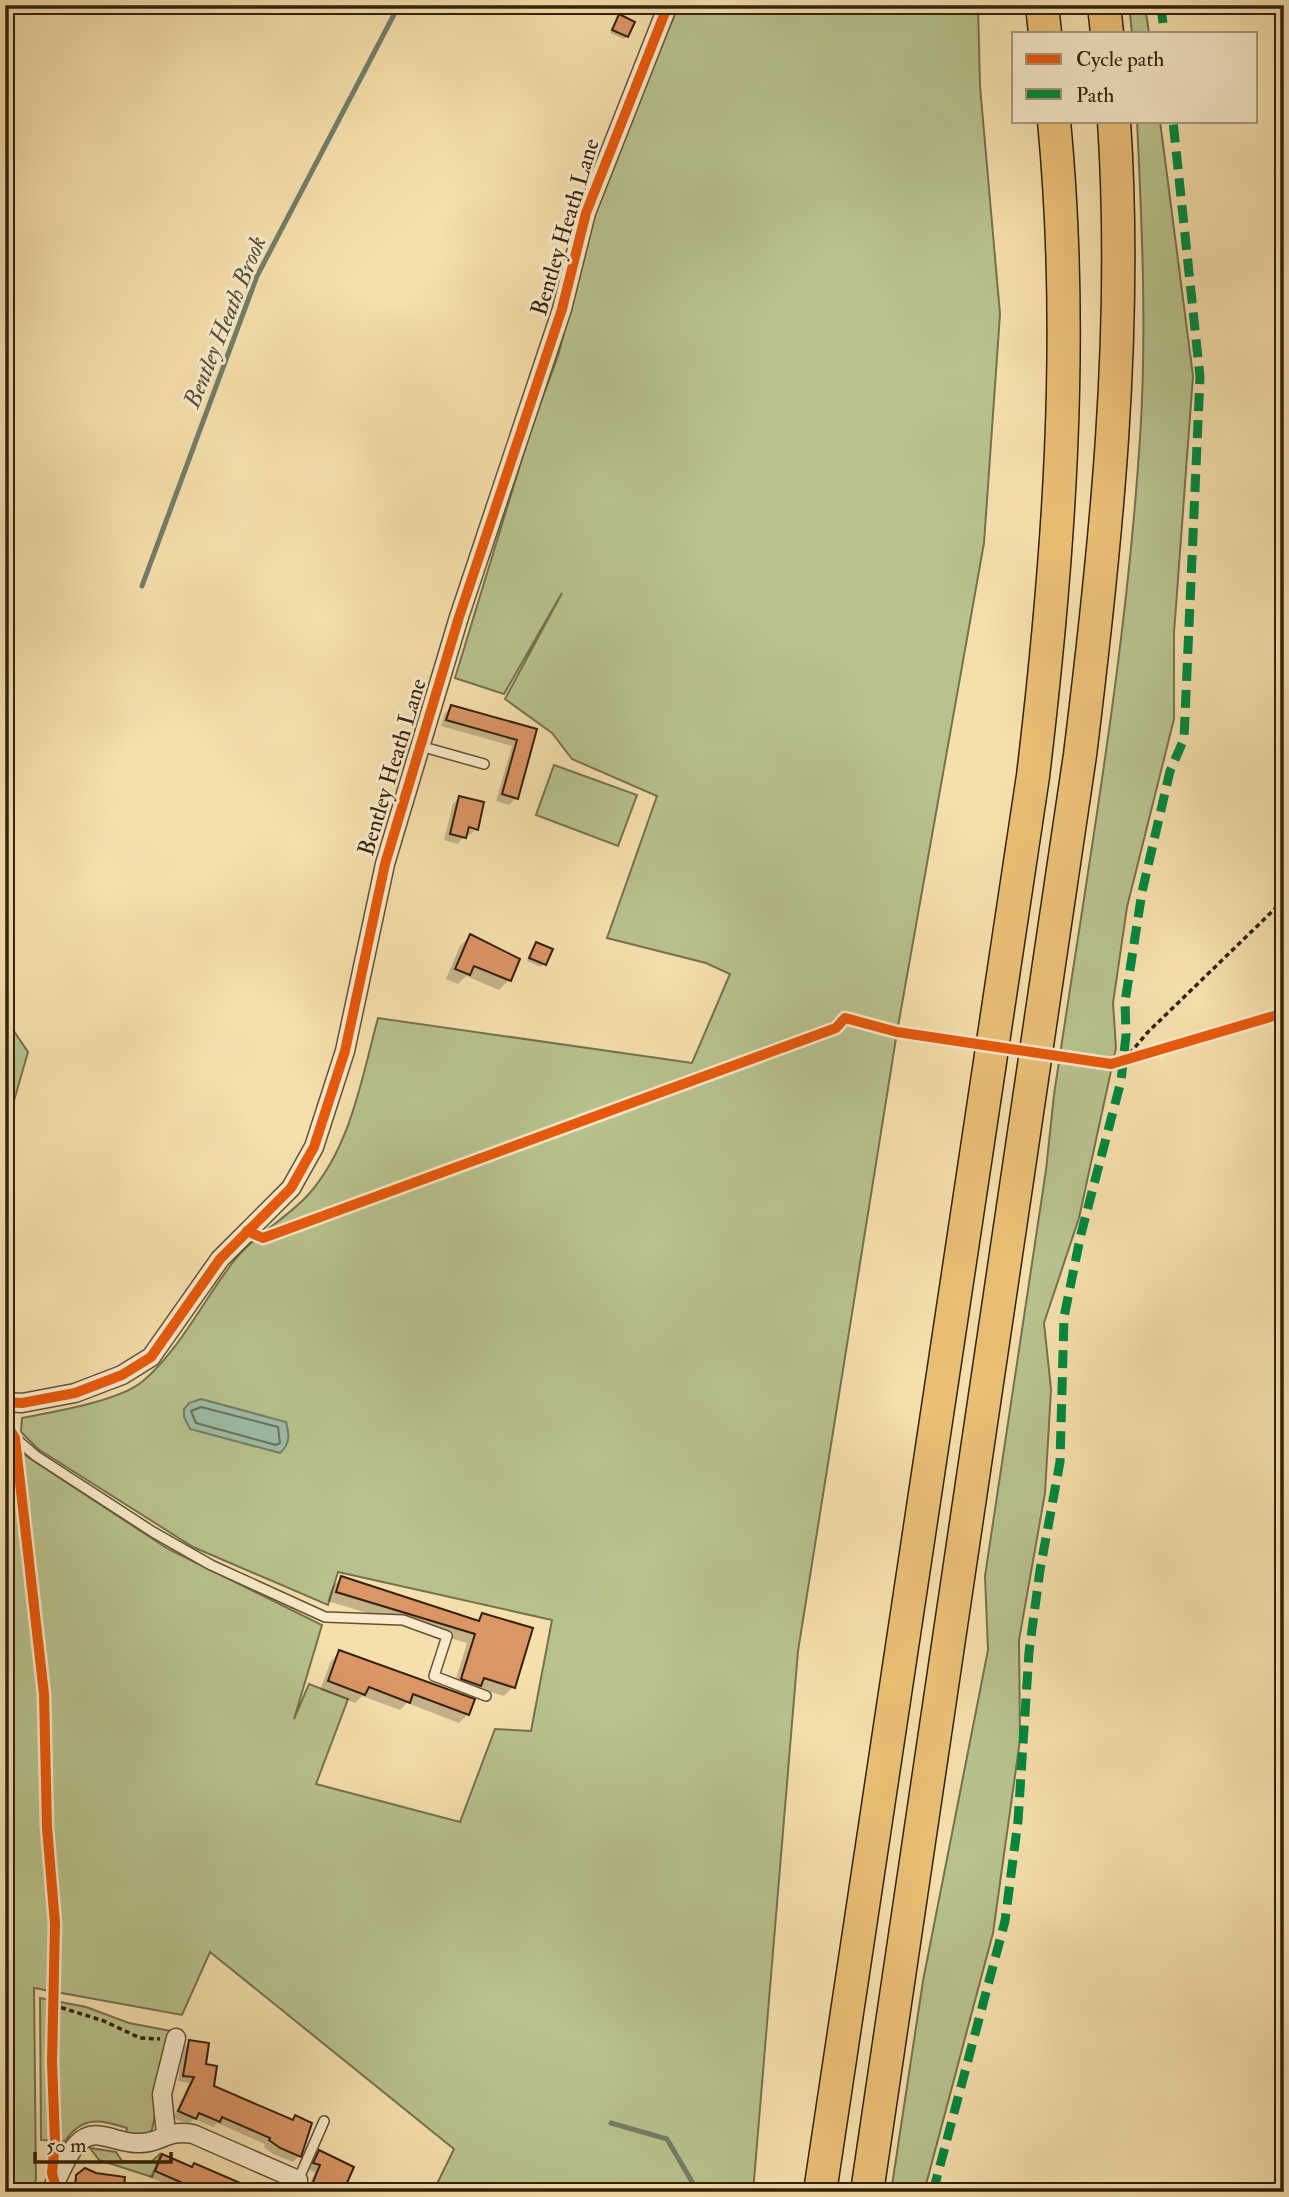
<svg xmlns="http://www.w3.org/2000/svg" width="1289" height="2197" viewBox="0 0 1289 2197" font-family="'IM FELL Double Pica',serif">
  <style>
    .green { fill: #b8c28d; stroke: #75724c; stroke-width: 2 }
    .water { fill: #9dbda6; stroke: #727f68; stroke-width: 2 }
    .shadow { fill: #0003; fill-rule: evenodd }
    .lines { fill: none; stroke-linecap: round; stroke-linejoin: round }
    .shore { stroke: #687059; stroke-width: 2 }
    .stream { stroke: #727f68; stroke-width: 5 }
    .building { fill: #dc9565; stroke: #32220c; stroke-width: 2 }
    .lane-casing { stroke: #635134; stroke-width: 12 }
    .street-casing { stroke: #635134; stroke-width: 21 }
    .highway-casing { stroke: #32220c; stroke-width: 35 }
    .path { stroke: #32220c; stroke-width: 3.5; stroke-dasharray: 5 3.5; stroke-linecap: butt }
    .lane { stroke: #f8eaca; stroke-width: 9 }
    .street { stroke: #f8eaca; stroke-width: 18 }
    .highway { stroke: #eac076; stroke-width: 32 }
    .path-bridge { stroke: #32220c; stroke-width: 3.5; stroke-dasharray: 5 3.5; stroke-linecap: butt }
    .quiet { stroke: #00873e; stroke-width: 9; stroke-dasharray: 18 9; stroke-linecap: butt }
    .cycleway-casing { stroke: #f8eaca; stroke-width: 15 }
    .cycleway { stroke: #e8590c; stroke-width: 10 }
    .labels { text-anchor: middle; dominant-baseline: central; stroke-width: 6; stroke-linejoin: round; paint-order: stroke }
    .street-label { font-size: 23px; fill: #32220c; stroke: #f8eaca }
    .water-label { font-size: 24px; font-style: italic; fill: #52503a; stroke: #f8eaca }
  </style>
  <rect width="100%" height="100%" fill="#f5dfad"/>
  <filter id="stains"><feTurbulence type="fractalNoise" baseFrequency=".00286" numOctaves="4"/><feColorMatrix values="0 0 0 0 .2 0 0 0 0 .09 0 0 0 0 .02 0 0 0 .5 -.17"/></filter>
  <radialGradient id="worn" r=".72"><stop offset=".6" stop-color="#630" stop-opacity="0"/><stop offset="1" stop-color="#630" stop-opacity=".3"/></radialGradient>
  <!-- green -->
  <g class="green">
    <path d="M679,5H978L980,86L1000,314L984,543L897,1032L798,1651L753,2192H433L454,2149L210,1952L182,2015L34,1988L36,2180L28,2192H5V1442L168,1549L322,1625L294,1719L309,1684L348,1699L316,1784L460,1822L495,1729L531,1731L552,1620L338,1572L328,1605L193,1547L38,1449L21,1432L22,1418C53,1412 120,1401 143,1381C181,1348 203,1301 233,1262C253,1236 286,1219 308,1195C351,1147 362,1077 378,1018L692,1063L730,974L706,963L607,938L657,796L572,759L552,733L505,699L562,593L504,694L455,678L532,426L558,356L593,221L644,85Z"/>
    <path d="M1129,5H1145L1149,33H1132Z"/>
    <path d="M1137,121H1160L1193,376L1174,633V719L1127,907L1113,1003L1116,1048L1079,1218L1044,1323L1051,1389L1045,1493L1019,1640L1020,1740L993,1933L924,2192H891L923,1981L988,1650L985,1576L1046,1170L1054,1095C1086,877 1126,659 1140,438C1147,333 1142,227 1137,121Z"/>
    <path d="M554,765L637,795L618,846L536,815Z"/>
    <path d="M5,1018L28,1052L5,1132Z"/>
    <path d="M40,1998L86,2007L129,2023L171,2031L152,2130L145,2136L126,2133L127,2128C100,2120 83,2115 65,2141L41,2140Z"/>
    <path d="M90,2148L116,2152L122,2161L151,2162L161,2153L152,2177L99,2160Z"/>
  </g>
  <!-- water -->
  <path class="water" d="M201,1399L286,1422C289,1434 291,1443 280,1453L190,1429L184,1417V1409L189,1403Z"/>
  <!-- shadow -->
  <g class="shadow">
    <path d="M619,16L627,36L624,39L610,33Z"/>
    <path d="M451,707L535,730L516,798L509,805L496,801L512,746L441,726L445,713Z"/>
    <path d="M459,798L476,829L470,835L465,834L458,844L444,840L453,804ZM460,827H474V831Z"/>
    <path d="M470,936L518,960L509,980L499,990L466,976L458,984L446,979L460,946Z"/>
    <path d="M536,944L550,950L541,967L527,961Z"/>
    <path d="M341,1578L476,1621L482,1615L513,1687L504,1696L477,1688L470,1695L453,1688L467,1643L327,1601L332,1587Z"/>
    <path d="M340,1652L468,1714L459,1723L407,1703L400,1710L362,1696L355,1703L320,1690L331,1661Z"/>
    <path d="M189,2042L204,2066L212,2087L292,2121L295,2117L299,2156L293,2162L273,2154L264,2147L265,2144L217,2123L213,2127L194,2119L189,2124L173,2118L189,2083L178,2081L183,2048Z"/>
    <path d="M320,2152L330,2192H306L315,2172L308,2169Z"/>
    <path d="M162,2156L257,2192H184L149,2177Z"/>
    <path d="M77,2177L123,2192H66Z"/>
  </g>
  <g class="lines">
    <!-- shore -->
    <path class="shore" d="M201,1407L278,1427L280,1443L276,1445L196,1423L191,1411Z"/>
    <!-- stream -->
    <g class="stream">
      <path d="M142,586L257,276L399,5"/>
      <path d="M611,2123L667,2139L698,2192"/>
    </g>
  </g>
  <!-- building -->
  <g class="building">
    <path d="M619,14L635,22L628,37L612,30Z"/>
    <path d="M451,705L537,729L518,799L502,794L517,740L446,720Z"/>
    <path d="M459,796L484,802L478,830L469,827L466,838L450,834Z"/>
    <path d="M470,934L520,959L511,981L474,966L470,975L455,969Z"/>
    <path d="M536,942L553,949L546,965L529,958Z"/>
    <path d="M341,1576L479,1621L482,1613L533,1628L515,1688L484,1678L481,1686L461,1679L475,1634L336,1592Z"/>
    <path d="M339,1650L475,1699L469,1715L413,1694L410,1703L369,1687L365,1695L328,1681Z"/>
    <path d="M189,2040L209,2043L206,2064L217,2066L214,2086L293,2120L295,2115L312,2123L301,2157L280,2148L269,2140L270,2138L222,2117L220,2122L199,2113L196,2119L178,2111L194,2077L183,2076Z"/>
    <path d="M319,2150L354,2167L343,2192H309L320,2165L313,2163Z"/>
    <path d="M162,2154L192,2167L194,2163L261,2192H190L192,2187L155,2171Z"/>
    <path d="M85,2168L96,2173L125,2177L123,2192L75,2190L76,2175Z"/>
  </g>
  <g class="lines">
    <!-- lane casing -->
    <g class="lane-casing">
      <g id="lane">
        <path d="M420,746L484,764"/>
        <path d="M5,1422L15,1438L36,1456L153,1532L211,1565L325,1617L403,1620L447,1636L434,1676L486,1696"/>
        <path d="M293,2192L324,2121"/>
      </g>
    </g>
    <!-- street casing -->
    <g class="street-casing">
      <g id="street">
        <path d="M5,1402L22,1403L75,1393L122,1375L151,1357L220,1259L291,1188L314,1147L345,1051L385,864L459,617L562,309L586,213L668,5"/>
        <path d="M166,2134L162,2094L176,2038"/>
        <path d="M50,2192C63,2172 72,2129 102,2136C115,2138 127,2144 140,2143C163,2143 165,2129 193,2134L298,2180"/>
      </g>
    </g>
    <!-- highway casing -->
    <g class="highway-casing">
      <g id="highway">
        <path d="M1042,5L1045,33"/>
        <path d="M1104,5L1107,33"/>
        <path d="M820,2192L1033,776C1059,559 1075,339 1054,121"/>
        <path d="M867,2192L1080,755C1106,545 1128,333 1114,121"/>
      </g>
    </g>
    <!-- path -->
    <g class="path">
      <path d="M1124,1060L1148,1032L1284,900"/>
      <path d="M1111,1064L1284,1013"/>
      <path d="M269,1236L836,1028L845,1018L897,1032"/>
      <path d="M18,1458L44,1694L47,1827L55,1924L52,2062L55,2144"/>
      <path d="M53,2005L104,2021L140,2038L160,2039"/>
    </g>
    <!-- lane -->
    <use href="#lane" class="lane"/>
    <!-- street -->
    <use href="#street" class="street"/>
    <!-- highway -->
    <use href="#highway" class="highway"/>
    <!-- path-bridge -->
    <path class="path-bridge" d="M897,1032L1111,1064"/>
    <!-- quiet -->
    <g class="quiet">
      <path d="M1161,5L1164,33"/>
      <path d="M933,2192L1005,1921L1018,1821L1029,1652L1040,1570L1060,1462L1064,1317L1081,1234L1121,1081L1126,1035L1125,1002L1142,892L1170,771L1184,739L1200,377L1173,121"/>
    </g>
    <!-- cycleway casing -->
    <g class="cycleway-casing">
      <g id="cycleway">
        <path d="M247,1231L263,1238L836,1028L845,1018L897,1032L1111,1064L1284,1013"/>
        <path d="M5,1402L22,1403L75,1393L122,1375L151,1357L220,1259L291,1188L314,1147L345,1051L385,864L459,617L562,309L586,213L668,5"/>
        <path d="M5,1422L15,1438L44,1694L47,1827L55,1924L52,2062L55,2141L52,2173L55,2184L50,2192"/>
      </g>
    </g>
    <!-- cycleway -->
    <use href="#cycleway" class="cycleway"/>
  </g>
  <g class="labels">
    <!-- street labels -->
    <g class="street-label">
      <text transform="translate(565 227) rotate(-73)">Bentley Heath Lane</text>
      <text transform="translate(392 767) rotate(-73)">Bentley Heath Lane</text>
    </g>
    <!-- water labels -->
    <g class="water-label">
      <text transform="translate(225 322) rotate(-68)">Bentley Heath Brook</text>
    </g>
  </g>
  <!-- margin -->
  <rect width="1289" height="2197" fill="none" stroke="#f5dfad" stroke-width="28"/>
  <rect x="7" y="7" width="1275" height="2183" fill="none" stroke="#32220c" stroke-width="3.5"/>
  <rect x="14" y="14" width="1261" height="2169" fill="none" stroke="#32220c" stroke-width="2"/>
  <!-- legend -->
  <rect x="1012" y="32" width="245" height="91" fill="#f8eaca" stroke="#a99a7e" stroke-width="2"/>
  <rect x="1026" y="54" width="35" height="10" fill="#e8590c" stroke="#a99a7e" stroke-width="2"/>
  <text x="1076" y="66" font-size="21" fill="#32220c">Cycle path</text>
  <rect x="1026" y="89" width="35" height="10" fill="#00873e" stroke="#a99a7e" stroke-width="2"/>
  <text x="1076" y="102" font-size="21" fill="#32220c">Path</text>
  <!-- scale -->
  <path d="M35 2152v10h136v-10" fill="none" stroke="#32220c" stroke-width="3.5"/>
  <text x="46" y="2152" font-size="21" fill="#32220c" stroke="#f8eaca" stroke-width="5" paint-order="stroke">50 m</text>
  <rect width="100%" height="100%" filter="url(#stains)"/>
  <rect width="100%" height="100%" fill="url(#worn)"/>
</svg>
